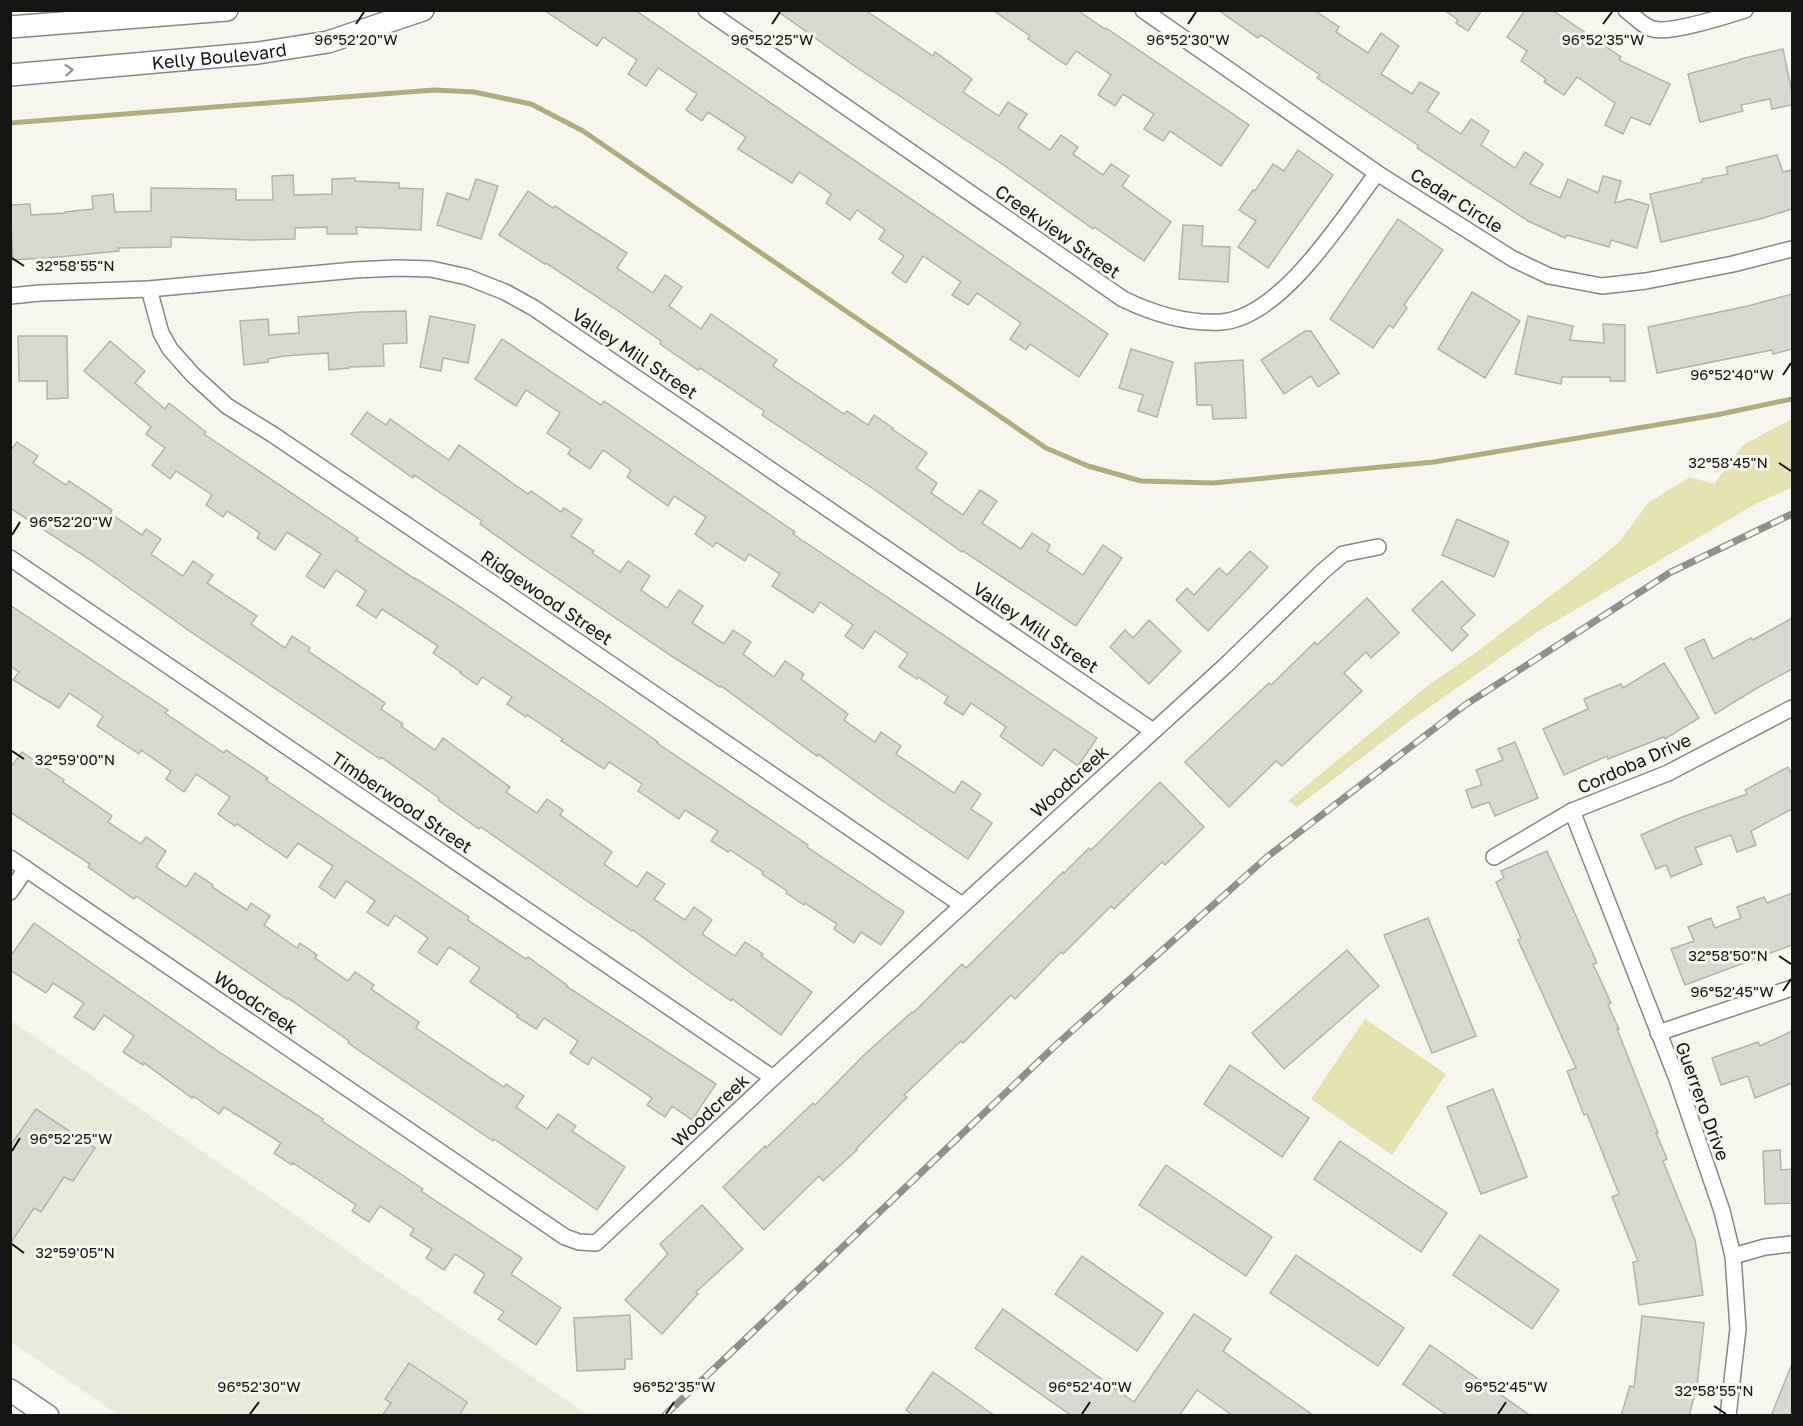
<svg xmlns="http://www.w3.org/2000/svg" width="1803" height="1426" viewBox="0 0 1803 1426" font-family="'Golos Text',sans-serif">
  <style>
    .built { fill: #eaeadb }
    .green { fill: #e4e2ae }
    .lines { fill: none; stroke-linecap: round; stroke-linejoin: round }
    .stream { stroke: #b0ae78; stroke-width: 5 }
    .building { fill: #d8d8d1; stroke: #b2b2ab; stroke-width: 1.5 }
    .street-casing { stroke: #878780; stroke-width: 18 }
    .secondary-casing { stroke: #878780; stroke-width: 24 }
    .street { stroke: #fff; stroke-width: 15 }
    .secondary { stroke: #fff; stroke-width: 21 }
    .rail-casing { stroke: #8f8f8b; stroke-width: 7 }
    .rail { stroke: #f6f6ef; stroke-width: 4.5; stroke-dasharray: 14; stroke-linecap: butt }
    .oneway { stroke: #959594 }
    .ticks { fill: none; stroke: #141412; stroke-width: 2 }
    .labels { text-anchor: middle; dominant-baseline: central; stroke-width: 6; stroke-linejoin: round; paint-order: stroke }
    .street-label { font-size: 18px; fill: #141412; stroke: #f6f6ef }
    .ticks-label { font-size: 15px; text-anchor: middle; fill: #141412; stroke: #f6f6ef; stroke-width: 6; stroke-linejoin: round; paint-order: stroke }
  </style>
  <rect width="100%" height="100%" fill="#f6f6ef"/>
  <!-- built -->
  <path class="built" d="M10,1020L588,1415H119L11,1342Z"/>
  <!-- green -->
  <g class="green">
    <path d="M1792,419V488L1759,502L1537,632L1411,720L1297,807L1288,801L1430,684L1474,654L1600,558L1620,541L1648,503L1690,477L1714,484L1743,445Z"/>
    <path d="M1365,1019L1446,1074L1392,1155L1311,1099Z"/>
  </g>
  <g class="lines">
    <!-- stream -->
    <path class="stream" d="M10,123L434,90L474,92L531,104L583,131L1046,448L1088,466L1141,481L1213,483L1434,462L1716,415L1792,399"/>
  </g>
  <!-- building -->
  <g class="building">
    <path d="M544,10H635L1108,334L1079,377L1030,344L1026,350L1010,339L1021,323L977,293L968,305L952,295L961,282L923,256L906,283L892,273L904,256L879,239L885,230L857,210L850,220L826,203L831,194L799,172L792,183L738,149L746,137L708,112L702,121L686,110L697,94L658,68L646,86L628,74L637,60L603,37L597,46Z"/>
    <path d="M776,10H865L933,56L935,52L972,79L963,92L999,116L1008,102L1027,114L1018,128L1050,150L1061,135L1078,147L1073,154L1103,175L1111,164L1129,176L1122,186L1171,222L1144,261L1094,227L1093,229L1005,166L853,65Z"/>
    <path d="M993,10H1077L1105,29L1106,28L1249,125L1221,166L1170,131L1163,141L1144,129L1154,114L1123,94L1115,106L1098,95L1111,75L1076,51L1066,65L1028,39L1030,36Z"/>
    <path d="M1218,10H1314L1339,27L1336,32L1368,53L1381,33L1399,46L1381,74L1412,94L1420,82L1439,93L1427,111L1461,134L1471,119L1489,131L1481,145L1515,168L1525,152L1543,164L1530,184L1560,198L1568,179L1598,193L1603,176L1621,181L1615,203L1629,199L1649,205L1637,248L1611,240L1609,247L1567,235L1565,238L1528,221L1417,148L1419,146L1317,78L1320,75L1261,35L1258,38Z"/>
    <path d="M1444,10H1482L1468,31L1456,23L1458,20Z"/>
    <path d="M1525,10H1552L1621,57L1619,60L1670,84L1650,125L1631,117L1623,134L1605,125L1615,103L1577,77L1564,95L1544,82L1546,79L1521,61L1527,51L1507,37Z"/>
    <path d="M1783,49L1792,92V105L1772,109L1770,99L1741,105L1743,111L1700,122L1688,74L1740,60V59Z"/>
    <path d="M1298,150L1333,175L1268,268L1238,247L1256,221L1239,210L1253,190L1255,191L1273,164L1284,171Z"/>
    <path d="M1777,155L1783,172L1792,170V209L1760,219L1661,242L1650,194L1702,182V179L1728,174L1726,167Z"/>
    <path d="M293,175L294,195L332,194V179L355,178V181L399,183V188L423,189L421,230L356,227L357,234H327V227L295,228V239L251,240L171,237V247L118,248L119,251L59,257L13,260L10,205L30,204L31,215L65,213V212L93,209L92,196L113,194L115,212L151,211V188L236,189V200H273L272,176Z"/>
    <path d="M476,179L498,186L481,239L437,225L447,193L469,200Z"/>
    <path d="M528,191L553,208L555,206L627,253L617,268L653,293L665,275L682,287L669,306L701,329L711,314L777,360L773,366L844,414L847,411L868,425L874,415L893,428L892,429L927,453L916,468L937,483L931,493L963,515L980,490L997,501L982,523L1021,549L1032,533L1050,545L1047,551L1083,575L1103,545L1122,558L1076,626L963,551L962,552L875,490L762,415L764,411L700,368L698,370L660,344L661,341L611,306L546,263L545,264L499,235Z"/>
    <path d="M1398,219L1443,250L1404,305L1407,308L1393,328L1389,325L1373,348L1330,319Z"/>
    <path d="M1183,225L1203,226L1202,246L1230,247L1228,282L1179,279Z"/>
    <path d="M1472,292L1520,321L1485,378L1438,349Z"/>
    <path d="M1792,294V349L1773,354L1772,350L1657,373L1648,327L1748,306Z"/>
    <path d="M406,311L407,343L383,344L384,366L349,367V368L329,370L328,353L284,356L268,359V362L244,365L240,321L268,319L269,335L299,333L298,317L361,312Z"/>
    <path d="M430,316L475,325L468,363L443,358L441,371L420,367Z"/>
    <path d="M1528,316L1573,326L1570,340L1604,343L1603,324L1625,325V381H1610V377H1562L1561,384L1515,374Z"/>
    <path d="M1305,331H1311L1339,373L1318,387L1311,376L1284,394L1261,360Z"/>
    <path d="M18,336H67L68,398L47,399V381H19Z"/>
    <path d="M502,339L601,405L604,401L795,532L793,534L1097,738L1078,766L1054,749L1042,766L1000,736L1006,727L971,703L963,715L944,703L948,697L918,677L917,679L899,667L908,654L875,631L863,649L845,636L853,625L820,602L813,613L772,586L780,574L749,554L745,561L716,542L713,547L695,534L706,517L674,496L668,506L627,477L631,470L603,450L590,469L568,454L571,449L547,433L560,413L526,390L516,406L475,379Z"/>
    <path d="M110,341L145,371L135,383L165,409L169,403L206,432L204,434L358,538L356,540L415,579V578L451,601L608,707L658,742L657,743L808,845L807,847L904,912L881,945L861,932L854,943L834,929L837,924L805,903L804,905L786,893L787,891L762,874L763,872L730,850L728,852L711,841L718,831L685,810L679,819L638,791L642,784L609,762L604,769L561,741L563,739L527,715L526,717L507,704L512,697L482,677L477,685L460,673L461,672L433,653L438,646L382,609L376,618L357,605L366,591L336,570L324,588L306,576L321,554L287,532L275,550L257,538L260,533L227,511L223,517L206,505L212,495L176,471L170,479L152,465L165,448L146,434L151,427L84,371Z"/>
    <path d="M1131,349L1173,362L1157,417L1138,411L1143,395L1119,388Z"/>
    <path d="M1243,360L1246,418L1213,419L1212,405H1197L1195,363Z"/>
    <path d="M367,412L386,425L390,419L449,460L459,445L528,494L531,491L561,512L564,508L582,520L571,536L594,551L592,553L620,572L628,561L650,576L641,590L667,608L679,590L703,606L692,623L724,644L733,630L751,642L743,654L774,677L785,661L804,674L801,679L848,714L844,720L875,742L881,732L901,746L896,754L954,793L962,781L981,794L971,809L992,823L968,859L877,797L818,754L817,756L721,686L720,687L670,655L529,559L480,524L482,521L414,475L413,478L351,434Z"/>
    <path d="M17,442L38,456L33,463L66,485L69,481L112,510L110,513L142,535L146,529L161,539L151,554L183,576L193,561L213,575L207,583L257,616L251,624L285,648L292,636L310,648L308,651L385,703L381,709L403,724L401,726L435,750L443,738L510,787L506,792L537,813L547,799L563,810L560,815L612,852L604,864L637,887L647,872L665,884L654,899L685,920L694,907L712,920L702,934L735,956L745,942L763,954L761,956L812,992L781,1035L732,999L731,1001L691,973L633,930L632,931L581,897L481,827L479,829L438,800L439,798L381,757L380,759L188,630L89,559L10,508V451Z"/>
    <path d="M1457,519L1509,542L1494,577L1442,555Z"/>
    <path d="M1250,551L1268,567L1208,631L1176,600L1187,588L1194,595L1219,568L1227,575Z"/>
    <path d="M1442,581L1475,615L1461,628L1468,635L1452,651L1412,610Z"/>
    <path d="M1367,598L1399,633L1371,658L1366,652L1344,673L1362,691L1282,766L1276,761L1229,807L1185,762L1269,683L1271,685L1315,642L1317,645Z"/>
    <path d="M10,605L168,710L165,713L224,753L226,750L268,778L266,780L469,917L468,920L526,959L528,957L567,985L566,986L716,1084L692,1120L672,1106L665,1117L647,1105L652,1098L592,1057L588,1065L570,1053L578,1041L544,1018L536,1029L517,1017L518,1015L470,982L480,968L449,947L437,965L418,952L428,938L395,915L388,926L367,912L375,901L346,881L335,898L319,887L333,866L298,843L287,858L237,824L235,826L218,814L230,797L196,774L184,792L166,779L171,771L141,750L139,754L97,726L103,716L69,693L59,708L13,680L19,672L10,666Z"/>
    <path d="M1792,618V669L1757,688L1715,714L1685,648L1704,639L1713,659L1751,638L1753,640Z"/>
    <path d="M1149,620L1181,651L1149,684L1110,647L1125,630L1133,638Z"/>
    <path d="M1664,663L1699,718L1665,739L1664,737L1608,759L1607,756L1564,775L1543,729L1588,709L1584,699L1621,684L1623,688Z"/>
    <path d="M1515,742L1538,798L1495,816L1489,802L1472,808L1466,790L1482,785L1476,770L1503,760L1498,749Z"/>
    <path d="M22,752L64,780L63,782L112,816L108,822L141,844L146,837L166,851L156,867L186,887L195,873L213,885L212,887L247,910L251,903L270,916L264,925L297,948L300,943L317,955L315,958L348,981L355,972L374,985L371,989L419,1022L416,1028L504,1087L506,1084L524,1096L516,1107L547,1129L558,1114L576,1126L572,1131L625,1167L597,1210L494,1139L493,1141L348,1043L349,1041L288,998L287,999L136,896L134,899L88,867L90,864L10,812V768Z"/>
    <path d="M1788,767L1792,775V809L1751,831L1756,845L1737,852L1731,835L1695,848L1702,864L1671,877L1666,865L1656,869L1641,835L1682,817L1747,794L1745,790Z"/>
    <path d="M1160,782L1204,827L1165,865L1162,862L1114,909L1111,906L1063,954L1061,952L1015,999L1011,995L963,1043L961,1041L904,1095L907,1097L856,1149L857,1150L823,1181L819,1176L764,1230L723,1187L765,1146L766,1148L813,1103L815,1105L864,1055L912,1012L913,1013L962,964L966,968L1063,872L1064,873L1089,848L1091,850Z"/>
    <path d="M1547,851L1597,963L1593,964L1611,1003L1608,1005L1619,1029H1617L1658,1133H1656L1667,1159L1663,1161L1695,1240L1703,1295L1639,1305L1633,1262L1638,1261L1612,1197L1619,1194L1587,1114L1584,1115L1567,1071L1576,1068L1518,940L1521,938L1496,882L1504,878L1501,871Z"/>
    <path d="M1792,893V945L1685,985L1671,949L1694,941L1688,927L1711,918L1715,928L1741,918L1737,907L1764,897L1767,903Z"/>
    <path d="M1428,918L1476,1036L1432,1053L1384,935Z"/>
    <path d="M34,923L222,1054L323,1119L322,1121L423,1189L421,1191L522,1258L511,1274L561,1308L536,1345L498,1319L504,1312L474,1292L485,1274L455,1254L444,1270L426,1258L432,1249L410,1235L414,1229L380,1206L369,1222L352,1211L356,1205L293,1163L292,1165L274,1153L281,1143L224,1107L219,1114L193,1096L192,1098L144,1063L143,1065L123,1052L134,1036L104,1015L94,1030L74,1017L84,1003L53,983L46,993L10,970V957Z"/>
    <path d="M1347,950L1379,986L1284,1069L1252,1033Z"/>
    <path d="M1792,1031V1083L1755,1098L1748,1076L1721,1085L1712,1058L1758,1042L1760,1046Z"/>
    <path d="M1230,1065L1309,1118L1282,1157L1204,1104Z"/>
    <path d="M1493,1089L1527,1177L1481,1194L1447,1107Z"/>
    <path d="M36,1109L95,1148L73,1181L64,1177L41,1212L34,1208L10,1244V1146Z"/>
    <path d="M1340,1141L1447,1213L1421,1252L1314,1179Z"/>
    <path d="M1780,1150L1781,1170L1792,1169V1203L1765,1204L1763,1151Z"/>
    <path d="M1166,1165L1272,1237L1246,1276L1139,1205Z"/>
    <path d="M702,1205L743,1249L696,1292L698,1294L662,1334L625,1300L668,1254L660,1244Z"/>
    <path d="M1480,1235L1559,1290L1532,1329L1453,1275Z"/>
    <path d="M1296,1255L1404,1328L1378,1366L1270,1293Z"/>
    <path d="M1082,1256L1163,1313L1137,1351L1055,1294Z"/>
    <path d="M1003,1309L1134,1402L1194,1314L1231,1339L1223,1351L1314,1416H1233L1197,1390L1179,1416H1072L975,1348Z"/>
    <path d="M630,1315L632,1359H625V1369L577,1371L574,1318Z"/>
    <path d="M1642,1316L1704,1323L1697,1385L1689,1416H1621L1630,1386L1634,1387Z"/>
    <path d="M1430,1345L1531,1416H1448L1403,1384Z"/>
    <path d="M409,1363L467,1402L459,1416H382L391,1403L385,1399Z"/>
    <path d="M1792,1364V1416H1771Z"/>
    <path d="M933,1372L995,1416H914L906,1410Z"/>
  </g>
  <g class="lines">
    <!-- street casing -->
    <g class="street-casing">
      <g id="street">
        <path d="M706,10L1123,299C1154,314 1187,324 1221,322C1281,318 1343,218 1377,173"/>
        <path d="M1143,10L1377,173L1513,259L1549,276L1602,286L1646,281L1733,264L1792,249"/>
        <path d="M1626,10C1634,16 1644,27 1653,29C1670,34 1726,16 1745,10"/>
        <path d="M149,289L161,333L170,349L193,375L227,406L272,434L497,586L962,905"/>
        <path d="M10,296L40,293L149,289L355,270L396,268L431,269L467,277L505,292L534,308L1153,731"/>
        <path d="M10,558L773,1078"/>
        <path d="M1572,811L1677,1079L1722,1211L1733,1256L1738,1329L1728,1416"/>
        <path d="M1494,857L1572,811L1668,773L1792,708"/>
        <path d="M10,858L565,1237L579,1242L596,1243L773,1078L1225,666L1323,571L1343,554L1378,547"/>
        <path d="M10,892L26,869"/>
        <path d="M1658,1033L1792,988"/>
        <path d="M1733,1256L1765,1247L1792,1244"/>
      </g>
    </g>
    <!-- secondary casing -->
    <g class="secondary-casing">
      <g id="secondary">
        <path d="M10,27L227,10"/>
        <path id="s1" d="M10,75L258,53L328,42L423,10"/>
        <path d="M10,1390L48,1416"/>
      </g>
    </g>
    <!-- street -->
    <use href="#street" class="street"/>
    <!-- secondary -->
    <use href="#secondary" class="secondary"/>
    <!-- rail casing -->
    <g class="rail-casing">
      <path id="rail" d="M664,1416L1056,1045L1267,857L1465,705L1671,572L1792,514"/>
    </g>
    <!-- rail -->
    <use href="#rail" class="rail"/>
  </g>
  <!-- one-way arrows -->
  <defs><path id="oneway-chevron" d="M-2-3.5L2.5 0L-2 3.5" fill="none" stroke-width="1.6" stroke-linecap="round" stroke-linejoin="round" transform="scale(1.5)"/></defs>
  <use class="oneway" href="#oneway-chevron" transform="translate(69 70) rotate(-5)"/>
  <!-- ticks -->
  <path class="ticks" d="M356,24L364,12M772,24L780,12M1188,24L1196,12M1603,24L1612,12M12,258L24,266M1783,375L1791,363M1779,463L1791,471M12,535L20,522M12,751L24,759M1779,956L1791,964M1783,991L1791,979M12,1151L20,1138M12,1244L24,1253M1714,1406L1726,1414M250,1414L259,1402M666,1414L674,1402M1082,1414L1090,1402M1498,1414L1506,1402"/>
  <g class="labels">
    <!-- street labels -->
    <g class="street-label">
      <text stroke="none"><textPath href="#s1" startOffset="210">Kelly Boulevard</textPath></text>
      <text transform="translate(1457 200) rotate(32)">Cedar Circle</text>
      <text transform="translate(1058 231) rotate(35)">Creekview Street</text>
      <text transform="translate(635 353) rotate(34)">Valley Mill Street</text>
      <text transform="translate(547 597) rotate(34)">Ridgewood Street</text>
      <text transform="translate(1036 627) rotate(34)">Valley Mill Street</text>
      <text transform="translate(1634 763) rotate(-24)">Cordoba Drive</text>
      <text transform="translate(1069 781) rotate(-42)">Woodcreek</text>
      <text transform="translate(402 802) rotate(34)">Timberwood Street</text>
      <text transform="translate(256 1002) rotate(34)">Woodcreek</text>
      <text transform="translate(1703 1101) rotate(70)">Guerrero Drive</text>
      <text transform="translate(710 1110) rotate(-43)">Woodcreek</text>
    </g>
  </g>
  <g class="ticks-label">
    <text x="356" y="45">96°52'20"W</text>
    <text x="772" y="45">96°52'25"W</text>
    <text x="1188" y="45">96°52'30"W</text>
    <text x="1603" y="45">96°52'35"W</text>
    <text x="75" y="271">32°58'55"N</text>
    <text x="1732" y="380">96°52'40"W</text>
    <text x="1728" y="468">32°58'45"N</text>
    <text x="71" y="527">96°52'20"W</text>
    <text x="75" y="765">32°59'00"N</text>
    <text x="1728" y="961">32°58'50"N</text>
    <text x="1732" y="997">96°52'45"W</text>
    <text x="71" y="1144">96°52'25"W</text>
    <text x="75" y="1258">32°59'05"N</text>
    <text x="259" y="1392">96°52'30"W</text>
    <text x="674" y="1392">96°52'35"W</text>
    <text x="1090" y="1392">96°52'40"W</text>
    <text x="1506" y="1392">96°52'45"W</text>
    <text x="1714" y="1396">32°58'55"N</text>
  </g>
  <!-- border -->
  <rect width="1803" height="1426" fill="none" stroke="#141412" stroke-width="24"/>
</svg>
